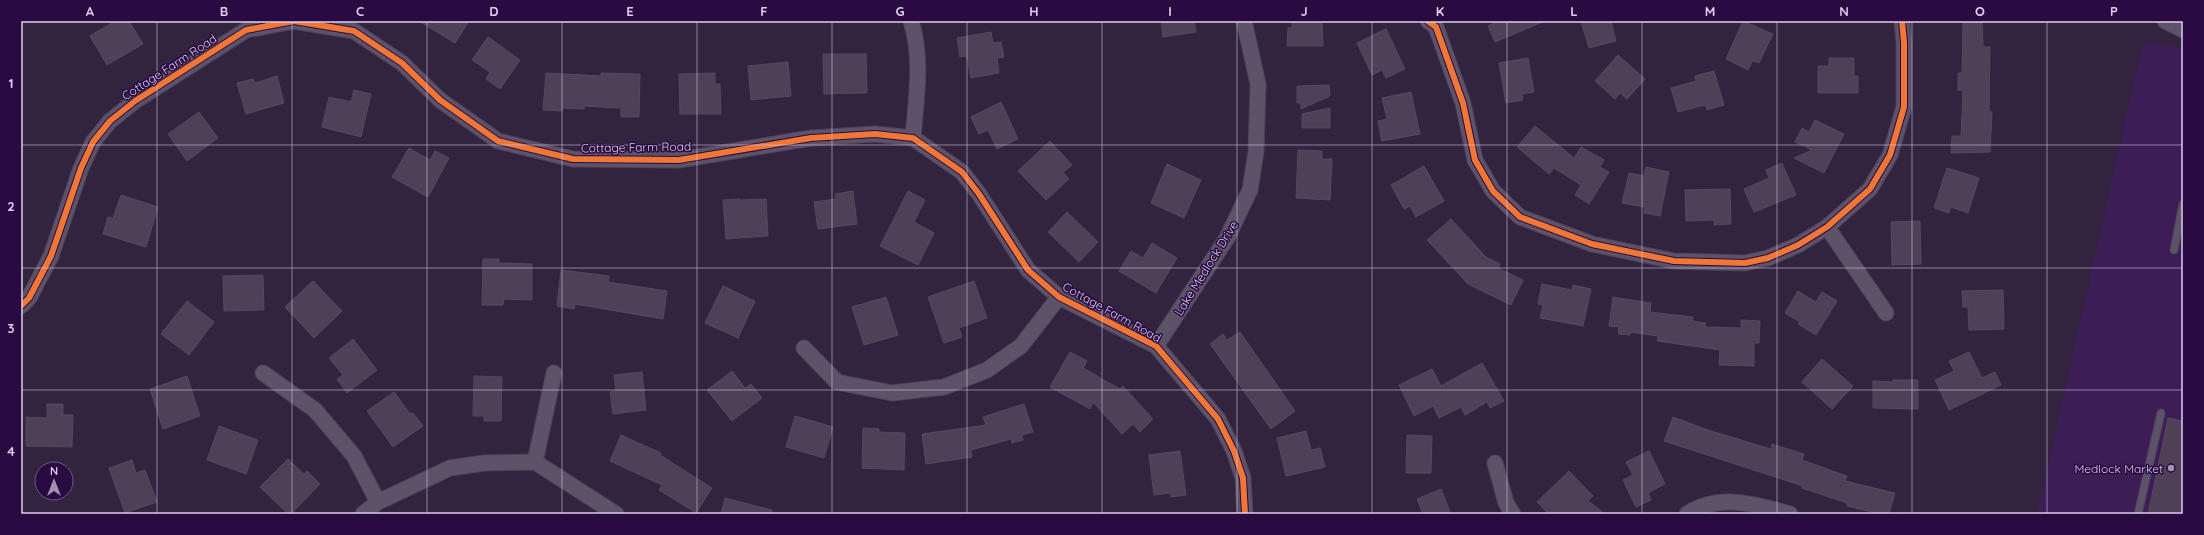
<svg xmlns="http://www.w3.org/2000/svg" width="2204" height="535" viewBox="0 0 2204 535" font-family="Quicksand,sans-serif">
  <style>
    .built { fill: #3c1d55 }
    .building { fill: #504057; stroke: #57475f }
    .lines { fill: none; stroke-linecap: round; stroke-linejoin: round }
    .service-casing { stroke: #4d4159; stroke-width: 9 }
    .minor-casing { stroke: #4d4159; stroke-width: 17 }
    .service { stroke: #5d5369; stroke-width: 7 }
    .minor { stroke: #5d5369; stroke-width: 15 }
    .cycleway-casing { stroke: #290b41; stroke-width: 8 }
    .cycleway { stroke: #f07635; stroke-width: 6 }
    .grid { fill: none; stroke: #ddcef0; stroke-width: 1; stroke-opacity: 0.55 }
    .poi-dot { fill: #a192b2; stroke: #290b41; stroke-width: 1.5 }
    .labels { text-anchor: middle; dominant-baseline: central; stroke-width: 3; stroke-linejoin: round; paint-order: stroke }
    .street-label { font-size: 12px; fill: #ddcef0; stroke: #290b41 }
    .poi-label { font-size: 12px; fill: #ddcef0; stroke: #290b41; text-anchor: end }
    .neatline { fill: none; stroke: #ddcef0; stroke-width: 1.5 }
    .grid-label { font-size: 13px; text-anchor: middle; font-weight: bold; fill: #ddcef0 }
  </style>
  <rect width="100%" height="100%" fill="#32233f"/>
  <!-- built -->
  <path class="built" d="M2143,41L2183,48V514H2037Z"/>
  <!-- building -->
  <g class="building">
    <path d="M115,21H129L143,44L107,65L90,36Z"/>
    <path d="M419,21H469L455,43Z"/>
    <path d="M1161,21H1194L1196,32L1163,37Z"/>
    <path d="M1292,21H1322L1323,46H1287L1288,28H1292Z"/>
    <path d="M1499,21H1545L1495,42L1488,26Z"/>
    <path d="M1581,21H1611L1616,41L1589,48Z"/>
    <path d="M1743,21L1773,34L1759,63L1752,61L1748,70L1726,59Z"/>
    <path d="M1963,21H1982L1983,47H1990L1989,112H1992L1990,152L1951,153L1952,136H1961L1963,90H1958V73H1962Z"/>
    <path d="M1386,29L1405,69L1386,78L1382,70L1372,75L1357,43Z"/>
    <path d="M991,32L993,43L1001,42L1004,57L997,58L999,73L971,78L967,56L960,57L957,38Z"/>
    <path d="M488,37L520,60L500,89L486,79L490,72L472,60Z"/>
    <path d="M823,54H866L867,93L824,94Z"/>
    <path d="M1618,55L1645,79L1627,99L1620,93L1615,99L1595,81Z"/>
    <path d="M1528,58L1534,92L1522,94L1523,100L1506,103L1499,63Z"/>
    <path d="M1829,58H1854V76H1858V93H1818V66H1829Z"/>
    <path d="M788,62L791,96L751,100L748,66Z"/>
    <path d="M1714,71L1724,105L1707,110L1705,105L1678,112L1671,88L1696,81L1695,76Z"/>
    <path d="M546,73L601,76V73L640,74L639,117H621V108L584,106V109L563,108L562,111L543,110Z"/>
    <path d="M715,73V84H720L721,114H680L679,74Z"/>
    <path d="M277,76L284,103L246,114L237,83L253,79L255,83Z"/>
    <path d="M1329,85L1330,96L1301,109V103H1297V86Z"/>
    <path d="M354,90L371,94L361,137L322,127L329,97L351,102Z"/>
    <path d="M1411,92L1420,134L1382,141L1378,121L1387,119L1382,98Z"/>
    <path d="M1001,102L1018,139L997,149L988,130L979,134L971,117Z"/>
    <path d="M1330,108V128H1302V114Z"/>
    <path d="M199,112L218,138L187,161L168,134Z"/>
    <path d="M1815,120L1844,134L1824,173L1794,158L1812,150L1795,142L1802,128L1809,132Z"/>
    <path d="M1535,126L1574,158L1581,147L1604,160L1600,167L1609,172L1589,204L1575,195L1581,185L1554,168L1549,174L1517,147Z"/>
    <path d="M1050,141L1072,165L1063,172L1069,179L1046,200L1018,171Z"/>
    <path d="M409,148L430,160L435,151L449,158L428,197L392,177Z"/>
    <path d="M1298,150L1322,151V159H1332L1330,200L1296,198Z"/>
    <path d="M1782,163L1796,195L1754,212L1744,189L1769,178L1766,170Z"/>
    <path d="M1167,164L1201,180L1184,218L1151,203Z"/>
    <path d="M1424,166L1444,201L1416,217L1410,206L1404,209L1391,185Z"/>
    <path d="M1646,167L1669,172L1660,216L1644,213L1645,207L1622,203L1629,173L1644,176Z"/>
    <path d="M1947,168L1979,178L1968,213L1951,207L1949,213L1934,208Z"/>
    <path d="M1730,189L1731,224L1714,225V220L1686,221L1685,190Z"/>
    <path d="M853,191L857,224L818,229L814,202L836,199L835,194Z"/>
    <path d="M908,191L925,200L914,222L934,233L918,265L880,246Z"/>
    <path d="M121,195L158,207L146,247L103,234L108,217L113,218Z"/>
    <path d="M740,199V200L766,199L768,236L726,239L723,200Z"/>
    <path d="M1067,212L1098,242L1079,262L1048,232Z"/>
    <path d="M1451,219L1486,257L1500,264L1498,268L1523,280L1511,305L1468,284L1427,240Z"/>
    <path d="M1920,221L1921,264L1892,265L1891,222Z"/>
    <path d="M1152,243L1177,258L1156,293L1119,271L1131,251L1143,258Z"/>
    <path d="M483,259H499V263L532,264V300L504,299L503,305H482Z"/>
    <path d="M561,270L609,276L608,282L667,291L663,319L575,304L574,309L557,306Z"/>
    <path d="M263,275L264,310L224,311L223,276Z"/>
    <path d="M313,281L342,311L314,338L285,307Z"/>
    <path d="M974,281L987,318L959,328L962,337L944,343L928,297Z"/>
    <path d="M1542,284L1572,290L1573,285L1591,289L1583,326L1540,318L1543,305L1538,304Z"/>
    <path d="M723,286L755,301L738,338L705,323Z"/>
    <path d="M2003,290L2004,329L1969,330L1968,307H1963L1962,291Z"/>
    <path d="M1798,291L1816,302L1822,292L1837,301L1816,335L1798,324L1800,322L1785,313Z"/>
    <path d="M886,297L898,335L864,345L852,307Z"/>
    <path d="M1613,297L1651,303L1650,312L1693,317L1692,321L1706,323L1705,327L1741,328V320L1760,321L1759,343H1754V366L1719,365L1720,350L1657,341L1658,336L1630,332V335L1618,334L1619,327L1609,326Z"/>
    <path d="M187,301L214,322L189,355L161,334Z"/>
    <path d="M1240,332L1295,411L1271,429L1210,344L1223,334L1227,340Z"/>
    <path d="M353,339L377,370L347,393L337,379L343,375L329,358Z"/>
    <path d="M1070,352L1087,361L1083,368L1120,389L1123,386L1153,419L1140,432L1133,424L1122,434L1093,402L1090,409L1050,387Z"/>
    <path d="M1969,352L1982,378L1995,372L2001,385L1949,410L1935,380L1954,371L1949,361Z"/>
    <path d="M1822,359L1853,386L1832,409L1802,382Z"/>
    <path d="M1482,363L1504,401L1490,408L1487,402L1465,415L1461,407L1439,418L1433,406L1414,416L1399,385L1432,369L1441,386Z"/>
    <path d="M732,371L745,388L751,384L762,398L732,421L707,390Z"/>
    <path d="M642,372L646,410L613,414L610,392L616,391L614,375Z"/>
    <path d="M187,376L200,416L163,429L150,389Z"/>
    <path d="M474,376L502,377L501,421H484V416H473Z"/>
    <path d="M1893,380H1918V409L1873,408V381L1893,382Z"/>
    <path d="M394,392L410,414L413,413L423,426L393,447L367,411Z"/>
    <path d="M47,404H63V415H73L72,447L26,446V417L47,418Z"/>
    <path d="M1024,404L1033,432L1022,435L1023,440L1012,443L1011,439L971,450L972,457L926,464L922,434L986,425L983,417Z"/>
    <path d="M795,416L833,427L824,458L786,447Z"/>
    <path d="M1673,417L1708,430L1771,449L1772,444L1804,454L1802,460L1847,476L1845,481L1895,493L1889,514H1880L1847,506V503L1802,488L1803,486L1664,441Z"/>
    <path d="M2168,418L2183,421V514H2148Z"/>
    <path d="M219,426L258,440L246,474L207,460Z"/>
    <path d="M863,428L879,429V432L905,433L904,470L862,468Z"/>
    <path d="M1306,431L1311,450L1320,448L1325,467L1286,476L1277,438Z"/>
    <path d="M621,435L661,453L660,455L712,488L696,513L659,490L662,485L610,461Z"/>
    <path d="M1407,435L1432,436L1431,473H1406Z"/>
    <path d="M1180,451L1186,495L1171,497V493L1154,495L1149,455Z"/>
    <path d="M1649,451L1665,484L1648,493L1651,500L1636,507L1623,480L1633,475L1626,462Z"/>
    <path d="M288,459L304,474L307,471L320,484L291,514H288L260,487Z"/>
    <path d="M132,460L136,473L145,470L157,502L125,513L109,468Z"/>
    <path d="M1569,471L1593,496L1588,501L1605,514H1549L1537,502Z"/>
    <path d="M1441,489L1451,514H1423L1417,499Z"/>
    <path d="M725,498L772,510L771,514H721Z"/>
  </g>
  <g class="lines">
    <!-- service casing -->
    <g class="service-casing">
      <g id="service">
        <path d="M2174,250L2183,204"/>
        <path d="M2138,514L2161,413"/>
      </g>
    </g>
    <!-- minor casing -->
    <g class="minor-casing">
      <g id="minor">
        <path d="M911,21C923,59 916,99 913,138"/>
        <path d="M1428,21L1436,27L1463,103L1475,160L1493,191L1520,217L1592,244L1674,261L1745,263L1768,258L1798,245L1827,227L1870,189L1890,155L1904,107V42L1902,21"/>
        <path d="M2165,21L2183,30"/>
        <path d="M1827,227L1886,313"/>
        <path d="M21,306L29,298L51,256L81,168L93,142L110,121L135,101L246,30L294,21L354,31L402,63L440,100L498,141L573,159L679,160L811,138L875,134L913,138L962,172L979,194L1028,270L1059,297L1156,346L1218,419L1234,451L1243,478L1245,514"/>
        <path d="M1156,346L1227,238L1250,190L1256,152L1258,84L1244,21"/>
        <path d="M804,348L837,382L892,393L944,387L987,370L1021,346L1059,297"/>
        <path d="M263,373L315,410L354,456L378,502"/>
        <path d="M535,462L554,373"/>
        <path d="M1495,463L1506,503L1513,514"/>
        <path d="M363,514L378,502L450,468L484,463L535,462L616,514"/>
        <path d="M1687,514C1718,493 1756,504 1790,514"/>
      </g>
    </g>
    <!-- service -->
    <use href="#service" class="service"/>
    <!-- minor -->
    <use href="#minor" class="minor"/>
    <!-- cycleway casing -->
    <g class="cycleway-casing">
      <g id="cycleway">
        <path d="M1428,21L1436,27L1463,103L1475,160L1493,191L1520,217L1592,244L1674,261L1745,263L1768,258L1798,245L1827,227L1870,189L1890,155L1904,107V42L1902,21"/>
        <path d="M21,306L29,298L51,256L81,168L93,142L110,121L135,101L246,30L294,21L354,31L402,63L440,100L498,141L573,159L679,160L811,138L875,134L913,138L962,172L979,194L1028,270L1059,297L1156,346L1218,419L1234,451L1243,478L1245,514"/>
      </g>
    </g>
    <!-- cycleway -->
    <use href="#cycleway" class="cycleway"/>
  </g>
  <!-- grid -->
  <path class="grid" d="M157,21V514M292,21V514M427,21V514M562,21V514M697,21V514M832,21V514M967,21V514M1102,21V514M1237,21V514M1372,21V514M1507,21V514M1642,21V514M1777,21V514M1912,21V514M2047,21V514M21,145H2183M21,268H2183M21,390H2183"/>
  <!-- markers -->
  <circle class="poi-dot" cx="2171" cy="468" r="4"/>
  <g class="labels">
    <!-- street labels -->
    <g class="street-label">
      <text transform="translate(169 67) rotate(-33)">Cottage Farm Road</text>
      <text transform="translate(636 147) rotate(-1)">Cottage Farm Road</text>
      <text transform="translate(1206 268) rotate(-58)">Lake Medlock Drive</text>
      <text transform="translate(1112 312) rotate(29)">Cottage Farm Road</text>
    </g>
    <!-- poi labels -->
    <g class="poi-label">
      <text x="2163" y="468">Medlock Market</text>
    </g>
  </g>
  <!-- border -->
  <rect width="2204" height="535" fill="none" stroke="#290b41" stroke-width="44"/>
  <!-- north arrow -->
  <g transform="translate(54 481)"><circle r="19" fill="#290b41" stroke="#715987"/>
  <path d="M0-3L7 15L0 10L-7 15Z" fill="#a192b2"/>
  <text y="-6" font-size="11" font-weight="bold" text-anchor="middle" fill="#ddcef0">N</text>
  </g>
  <rect x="22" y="22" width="2160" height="491" class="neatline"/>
  <g class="grid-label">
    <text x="90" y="16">A</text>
    <text x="224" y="16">B</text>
    <text x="360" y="16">C</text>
    <text x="494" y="16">D</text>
    <text x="630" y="16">E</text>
    <text x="764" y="16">F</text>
    <text x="900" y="16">G</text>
    <text x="1034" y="16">H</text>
    <text x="1170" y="16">I</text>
    <text x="1304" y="16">J</text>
    <text x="1440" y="16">K</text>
    <text x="1574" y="16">L</text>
    <text x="1710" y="16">M</text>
    <text x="1844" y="16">N</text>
    <text x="1980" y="16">O</text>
    <text x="2114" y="16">P</text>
    <text x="11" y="88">1</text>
    <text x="11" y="211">2</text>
    <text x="11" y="333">3</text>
    <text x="11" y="456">4</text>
  </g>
</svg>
